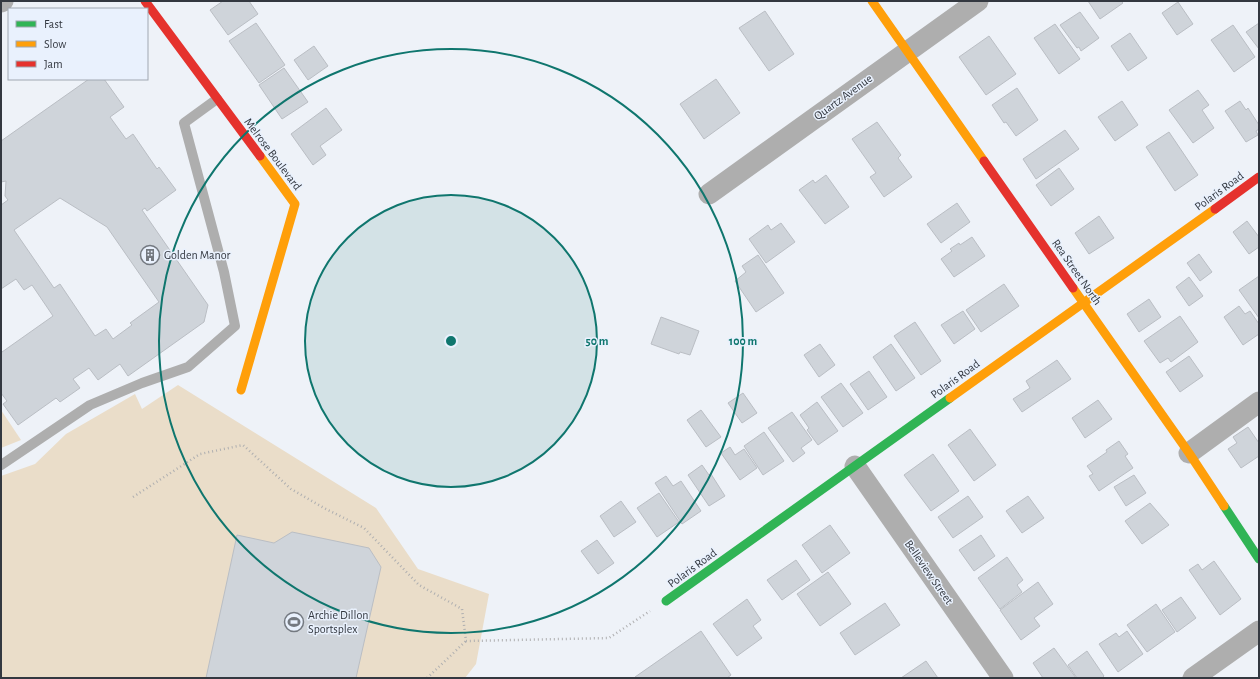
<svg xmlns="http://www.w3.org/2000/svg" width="1260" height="679" viewBox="0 0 1260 679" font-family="'Alegreya Sans',sans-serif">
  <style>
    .green { fill: #eaddc9 }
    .building { fill: #cfd4da; stroke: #babec4; fill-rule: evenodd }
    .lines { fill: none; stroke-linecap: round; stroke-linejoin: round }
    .path { stroke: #afafb0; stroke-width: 2.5; stroke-dasharray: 1 3; stroke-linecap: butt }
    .lane { stroke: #aeaeae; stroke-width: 10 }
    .street { stroke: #aeaeae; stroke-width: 21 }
    .fast { stroke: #30b455; stroke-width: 9 }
    .slow { stroke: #ff9f0a; stroke-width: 9 }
    .jam { stroke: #e5322d; stroke-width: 9 }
    .ring { fill: none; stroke: #0f766e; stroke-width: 2 }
    .labels { text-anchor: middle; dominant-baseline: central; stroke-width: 3; stroke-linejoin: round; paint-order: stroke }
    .street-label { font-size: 12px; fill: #333840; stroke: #e9f1fd }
    .poi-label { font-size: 12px; fill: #333840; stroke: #e9f1fd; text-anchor: start }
    .centre { fill: #0f766e; stroke: #e9f1fd; stroke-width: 2 }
    .ring-label { font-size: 12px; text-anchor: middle; font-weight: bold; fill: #0f766e; stroke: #e9f1fd; stroke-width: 3; stroke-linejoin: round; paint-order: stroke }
  </style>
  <rect width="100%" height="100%" fill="#eef2f8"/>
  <!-- green -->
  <g class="green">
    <path d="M178,385L376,508L418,569L489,594L476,664L465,678H1V476L35,464L66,434L135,394L142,409Z"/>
    <path d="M1,410L21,440L1,448Z"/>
  </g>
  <!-- building -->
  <g class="building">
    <path d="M223,1H249L258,14L228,35L210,10Z"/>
    <path d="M1088,1H1121L1123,3L1100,19Z"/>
    <path d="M1178,2L1193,24L1177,35L1162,13Z"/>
    <path d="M765,11L794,54L769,71L739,28Z"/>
    <path d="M1080,12L1099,38L1081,51L1079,47L1077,48L1060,25Z"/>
    <path d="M256,23L285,65L259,83L229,41Z"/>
    <path d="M1259,23V49L1246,32Z"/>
    <path d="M1055,24L1080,59L1059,74L1034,38Z"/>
    <path d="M1233,25L1255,57L1234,72L1211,40Z"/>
    <path d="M1130,33L1147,58L1128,71L1111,46Z"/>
    <path d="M989,36L1016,74L986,95L959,57Z"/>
    <path d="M314,46L328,66L308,80L294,60Z"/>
    <path d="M284,68L308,102L282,119L259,85Z"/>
    <path d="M89,79H104L124,107L110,117L126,139L133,134L157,169L159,167L176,190L147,211L145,208L142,210L208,305L204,322L128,376L120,364L98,380L89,368L73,379L80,388L60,402L56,398L18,425L3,404L7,401L1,393V350L2,352L53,316L32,285L24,290L16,279L1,289V205L8,200L5,196L6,181L1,182V141ZM60,198L107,227L159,302L130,323L132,325L113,339L106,329L95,336L60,284L54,288L14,230Z"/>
    <path d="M716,79L740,113L704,139L680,104Z"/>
    <path d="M1017,88L1038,120L1016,136L1006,122L1004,123L992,105Z"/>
    <path d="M1198,90L1209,105L1202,110L1214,128L1193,143L1169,110Z"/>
    <path d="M1122,101L1138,125L1115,141L1098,117Z"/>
    <path d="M1240,101L1246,110L1248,108L1259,125V129L1256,131L1258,135L1246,142L1225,111Z"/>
    <path d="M326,108L342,130L320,146L326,155L313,165L291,134Z"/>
    <path d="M877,122L901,155L898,158L912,177L884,197L870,177L876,173L852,139Z"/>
    <path d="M1065,130L1079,149L1036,179L1023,159Z"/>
    <path d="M1169,132L1198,175L1175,191L1146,147Z"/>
    <path d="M1059,168L1074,189L1051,206L1036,185Z"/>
    <path d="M826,175L849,207L825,224L799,190L813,180L815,183Z"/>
    <path d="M957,203L970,222L941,243L927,224Z"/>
    <path d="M1099,216L1114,238L1089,254L1075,233Z"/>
    <path d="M1247,221L1259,237V247L1249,254L1233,232Z"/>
    <path d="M781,223L795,242L766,263L749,239L768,225L771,230Z"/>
    <path d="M972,237L985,256L954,277L941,259L952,251L950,249L959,243L960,245Z"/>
    <path d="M1199,254L1212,272L1200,281L1187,263Z"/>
    <path d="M758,255L784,293L756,312L735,281L746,272L742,266Z"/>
    <path d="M1259,276V318L1239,290Z"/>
    <path d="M1189,277L1203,296L1189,306L1176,287Z"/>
    <path d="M1004,284L1019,306L981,332L966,310Z"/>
    <path d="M1149,299L1161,317L1139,332L1127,314Z"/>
    <path d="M1239,306L1245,314L1250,311L1259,324V334L1243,345L1224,317Z"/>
    <path d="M963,311L975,329L954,344L941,325Z"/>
    <path d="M1180,316L1198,342L1171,362L1168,358L1160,363L1144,341Z"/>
    <path d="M661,317L699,331L690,355L680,352L679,354L651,344Z"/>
    <path d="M915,322L941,361L921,375L894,336Z"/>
    <path d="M820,344L835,365L819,377L804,355Z"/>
    <path d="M891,344L915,378L896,391L873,357Z"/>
    <path d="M1189,356L1203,376L1180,392L1166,372Z"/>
    <path d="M1057,360L1071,379L1022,412L1013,399L1030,388L1026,381Z"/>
    <path d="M869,371L887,397L868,410L850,384Z"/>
    <path d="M841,383L863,413L843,427L821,397Z"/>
    <path d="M743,393L757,413L742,423L728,403Z"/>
    <path d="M1098,400L1112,419L1085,438L1072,418Z"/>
    <path d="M817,402L838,431L818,445L807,430L809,428L800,415Z"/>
    <path d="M701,410L721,437L706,447L687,420Z"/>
    <path d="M792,412L812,440L801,448L805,453L793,462L768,428Z"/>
    <path d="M1248,427L1259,443V456L1241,468L1228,449L1237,443L1233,437Z"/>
    <path d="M970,429L996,465L974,481L948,445Z"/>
    <path d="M764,432L784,461L763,475L744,446Z"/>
    <path d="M1119,441L1128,454L1125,456L1133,468L1099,491L1089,476L1093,474L1087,466L1107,452L1106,450Z"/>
    <path d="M730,447L735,455L744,449L757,468L740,480L721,453Z"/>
    <path d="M933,454L959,491L931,511L904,475Z"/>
    <path d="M702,465L709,475L711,474L725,496L709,506L688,475Z"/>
    <path d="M1134,475L1146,493L1126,506L1114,487Z"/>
    <path d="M666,476L673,486L681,481L701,511L682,524L655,483Z"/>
    <path d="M659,493L679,522L657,537L637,508Z"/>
    <path d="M968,496L983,517L953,538L938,517Z"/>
    <path d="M1028,496L1044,518L1022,533L1006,511Z"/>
    <path d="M621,501L636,522L614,537L600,516Z"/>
    <path d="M1150,503L1169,525L1142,544L1125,521Z"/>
    <path d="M830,525L850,553L822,573L802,545Z"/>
    <path d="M292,532L369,548L381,567L356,678H206L237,535L274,543Z"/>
    <path d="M981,535L995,556L974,571L959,550Z"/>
    <path d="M597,540L614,563L598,574L581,551Z"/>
    <path d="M1007,557L1023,580L1017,585L1022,592L1000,609L978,578Z"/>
    <path d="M796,560L810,580L782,600L767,580Z"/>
    <path d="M1214,561L1241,599L1220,615L1189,570L1198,564L1202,570Z"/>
    <path d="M828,572L851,604L820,626L797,594Z"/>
    <path d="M1038,582L1053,604L1034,618L1040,626L1021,640L1000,610Z"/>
    <path d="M1181,597L1196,618L1177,632L1162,610Z"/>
    <path d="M747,599L761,620L753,626L762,638L737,656L713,624Z"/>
    <path d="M885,603L900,625L855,655L840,633Z"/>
    <path d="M1156,604L1175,632L1147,652L1127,625Z"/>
    <path d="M701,631L731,675L727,678H635V677Z"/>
    <path d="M1127,631L1143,654L1118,672L1099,644L1116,633L1119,637Z"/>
    <path d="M1054,648L1076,678H1043L1033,663Z"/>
    <path d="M1087,651L1104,676L1102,678H1077L1068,665Z"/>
    <path d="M926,661L938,678H901Z"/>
  </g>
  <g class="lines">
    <!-- path -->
    <g class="path">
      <path d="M133,497L200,454L243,445L291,489L324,508L364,528L419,585L462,609L466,641L609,638L650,611"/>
      <path d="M427,678L466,641"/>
    </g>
    <!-- lane -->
    <path class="lane" d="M1,465L90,405L142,383L188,367L235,326L224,272L184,123L217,99"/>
    <!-- street -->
    <g class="street">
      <path d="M1,2L3,1"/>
      <path d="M709,194L978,1"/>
      <path d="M1189,453L1259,402"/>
      <path d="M855,466L1003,678"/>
      <path d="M1193,678L1259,631"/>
    </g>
    <!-- fast -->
    <g class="fast">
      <path d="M1224,506L1259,559"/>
      <path d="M666,601L950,398"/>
    </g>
    <!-- slow -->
    <g class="slow">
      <path d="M872,1L984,161"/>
      <path d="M1073,288L1189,453L1224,506"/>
      <path d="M241,390L295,204L260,156"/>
      <path d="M950,398L1215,209"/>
    </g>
    <!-- jam -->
    <g class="jam">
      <path d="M145,1L260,156"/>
      <path d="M984,161L1073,288"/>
      <path d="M1215,209L1259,177"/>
    </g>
  </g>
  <!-- distance rings -->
  <circle cx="451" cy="341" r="146" fill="#0f766e" fill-opacity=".12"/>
  <g class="ring">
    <circle cx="451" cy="341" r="146"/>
    <circle cx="451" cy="341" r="292"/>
  </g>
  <!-- icons -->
  <defs>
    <g id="building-ring" transform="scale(1)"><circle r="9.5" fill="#e9f1fd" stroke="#747980" stroke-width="1.5"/><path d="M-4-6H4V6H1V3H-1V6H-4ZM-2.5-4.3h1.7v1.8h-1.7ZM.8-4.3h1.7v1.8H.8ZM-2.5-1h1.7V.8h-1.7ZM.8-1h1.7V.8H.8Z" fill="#747980"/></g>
    <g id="stadium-ring" transform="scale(1)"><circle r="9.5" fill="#e9f1fd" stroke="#747980" stroke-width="1.5"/><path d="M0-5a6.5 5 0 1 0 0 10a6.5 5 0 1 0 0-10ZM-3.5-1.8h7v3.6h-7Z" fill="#747980"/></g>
  </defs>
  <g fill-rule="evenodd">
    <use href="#building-ring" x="150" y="255"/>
    <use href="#stadium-ring" x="294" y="622"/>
  </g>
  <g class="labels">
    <!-- street labels -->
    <g class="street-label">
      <text transform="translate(843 97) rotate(-36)">Quartz Avenue</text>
      <text transform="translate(273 154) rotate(53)">Melrose Boulevard</text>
      <text transform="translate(1219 191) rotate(-36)">Polaris Road</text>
      <text transform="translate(1077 272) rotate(55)">Rea Street North</text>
      <text transform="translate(955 379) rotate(-36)">Polaris Road</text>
      <text transform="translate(692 568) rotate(-36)">Polaris Road</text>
      <text transform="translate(929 572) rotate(55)">Belleview Street</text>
    </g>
    <!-- poi labels -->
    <g class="poi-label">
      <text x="164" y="255">Golden Manor</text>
      <text x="308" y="615">Archie Dillon<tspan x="308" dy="14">Sportsplex</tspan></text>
    </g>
  </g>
  <circle cx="451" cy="341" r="6" class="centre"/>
  <g class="ring-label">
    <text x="597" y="345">50 m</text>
    <text x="743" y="345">100 m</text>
  </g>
  <!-- border -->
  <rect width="1260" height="679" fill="none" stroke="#333840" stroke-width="4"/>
  <!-- legend -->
  <rect x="8" y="8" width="140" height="72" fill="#e9f1fd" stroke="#a0a7b1"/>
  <rect x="16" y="21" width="20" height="6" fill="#30b455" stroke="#a0a7b1"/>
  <text x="44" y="28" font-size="12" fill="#333840">Fast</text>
  <rect x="16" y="41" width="20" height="6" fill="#ff9f0a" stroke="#a0a7b1"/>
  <text x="44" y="48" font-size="12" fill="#333840">Slow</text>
  <rect x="16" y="61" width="20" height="6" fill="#e5322d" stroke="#a0a7b1"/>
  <text x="44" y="68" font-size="12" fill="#333840">Jam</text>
</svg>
